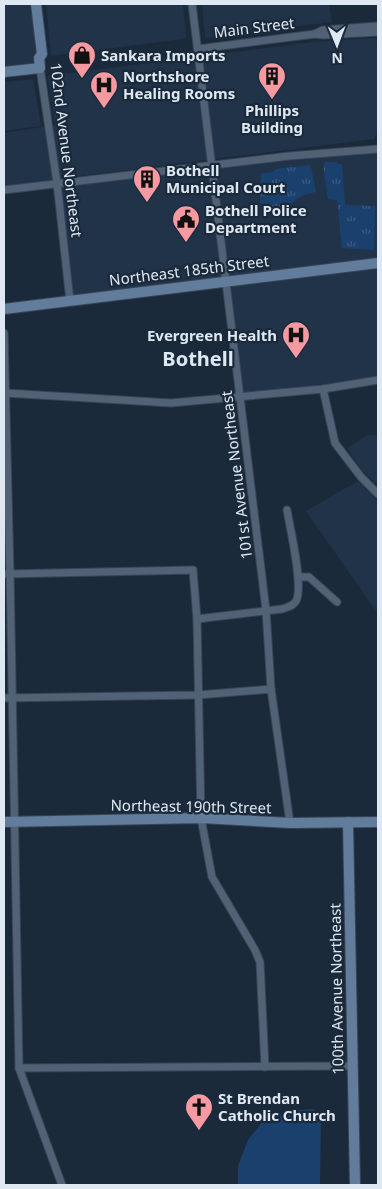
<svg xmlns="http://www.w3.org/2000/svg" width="382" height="1189" viewBox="0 0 382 1189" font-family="'Noto Sans',sans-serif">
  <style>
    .built { fill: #203349 }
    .grass { fill: url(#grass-tufts) }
    .pitch { fill: #1a416d }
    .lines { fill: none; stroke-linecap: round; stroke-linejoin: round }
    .street-casing { stroke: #394554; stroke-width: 9 }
    .secondary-casing { stroke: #394554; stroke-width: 12 }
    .street { stroke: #526276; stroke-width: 7 }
    .secondary { stroke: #627c9c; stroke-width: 10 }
    .labels { text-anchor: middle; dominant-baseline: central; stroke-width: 4.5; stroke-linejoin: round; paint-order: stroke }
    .street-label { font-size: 15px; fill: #dee8f3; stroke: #1b2a3b }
    .poi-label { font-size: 15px; font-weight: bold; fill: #dee8f3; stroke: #1b2a3b; text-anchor: start }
    .district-label { font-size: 20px; font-weight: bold; fill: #dee8f3; stroke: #1b2a3b }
  </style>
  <defs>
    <pattern id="grass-tufts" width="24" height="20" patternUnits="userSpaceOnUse" patternTransform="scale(1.25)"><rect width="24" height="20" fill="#1a416d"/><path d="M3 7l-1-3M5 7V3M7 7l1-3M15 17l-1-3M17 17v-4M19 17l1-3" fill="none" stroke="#3b5c82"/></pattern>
  </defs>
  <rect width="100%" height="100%" fill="#1b2a3b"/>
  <!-- built -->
  <g class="built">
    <path d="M4,4H36L40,68L4,72Z"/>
    <path d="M46,4H183L186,37L183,39L51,56Z"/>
    <path d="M202,4H329L332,22L205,38Z"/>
    <path d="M376,38L378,47V132L374,139L63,178V182L378,149V380L240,398L226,281L70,301L57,184L4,190V133L55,125L48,76L312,42Z"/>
    <path d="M33,79L41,126L4,131V82Z"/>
    <path d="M368,435H378V485L362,470L347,448Z"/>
    <path d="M358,481L378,501V614L306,511Z"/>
  </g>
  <!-- grass -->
  <g class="grass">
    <path d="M326,162H337V164H342L345,205L375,206L374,248L372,250L342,248L337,200L328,199L323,165Z"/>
    <path d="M309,165L311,167L316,192C302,194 295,199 286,209L260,204L261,173L273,172L276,169Z"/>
  </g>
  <!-- pitch -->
  <path class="pitch" d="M313,1109L321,1114L320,1185H238V1166L248,1140L263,1121L289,1111Z"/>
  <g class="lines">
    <!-- street casing -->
    <g class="street-casing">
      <g id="street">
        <path d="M192,4L266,610L271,689L290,823"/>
        <path d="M315,34L323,30L378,26"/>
        <path d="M198,49L315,34L323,35L378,32"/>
        <path d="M40,68L57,183L70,301"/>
        <path d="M4,190L289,156L378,149"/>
        <path d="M4,333L10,573L19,1068L62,1185"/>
        <path d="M323,389L335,443L361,477L378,494"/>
        <path d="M5,393L171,403L323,389L378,380"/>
        <path d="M4,574L193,570L197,619L201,818L212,877L255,950L260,962L265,1067"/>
        <path d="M299,577H309L337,602"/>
        <path d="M197,619L282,609C288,607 293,606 296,601C304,587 290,528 287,510"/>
        <path d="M4,698L198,695L271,689"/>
        <path d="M19,1068L352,1066"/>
      </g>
    </g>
    <!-- secondary casing -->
    <g class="secondary-casing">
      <g id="secondary">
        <path d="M4,72L40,68L39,58L42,54L36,4"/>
        <path d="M4,309L378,263"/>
        <path d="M4,822L201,818L290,823L378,822"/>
        <path d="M348,822L355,1185"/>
      </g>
    </g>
    <!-- street -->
    <use href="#street" class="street"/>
    <!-- secondary -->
    <use href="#secondary" class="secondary"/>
  </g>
  <!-- icons -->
  <defs>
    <g id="shop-pin" transform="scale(1.4375)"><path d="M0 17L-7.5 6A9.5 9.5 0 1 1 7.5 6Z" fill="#f49aa0" stroke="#1b2a3b"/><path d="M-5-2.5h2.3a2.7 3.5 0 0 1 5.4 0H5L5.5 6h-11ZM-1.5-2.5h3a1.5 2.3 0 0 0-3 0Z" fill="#111"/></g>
    <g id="building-pin" transform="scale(1.4375)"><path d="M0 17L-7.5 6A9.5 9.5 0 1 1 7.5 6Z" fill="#f49aa0" stroke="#1b2a3b"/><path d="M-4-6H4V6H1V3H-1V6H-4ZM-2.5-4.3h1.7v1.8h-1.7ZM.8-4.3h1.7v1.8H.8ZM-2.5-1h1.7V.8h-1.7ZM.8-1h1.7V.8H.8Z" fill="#111"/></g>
    <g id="hospital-pin" transform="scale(1.4375)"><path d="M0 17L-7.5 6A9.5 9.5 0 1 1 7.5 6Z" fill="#f49aa0" stroke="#1b2a3b"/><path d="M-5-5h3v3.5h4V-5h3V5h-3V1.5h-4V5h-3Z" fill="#111"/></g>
    <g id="civic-pin" transform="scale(1.4375)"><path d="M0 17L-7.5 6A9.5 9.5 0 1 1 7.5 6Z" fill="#f49aa0" stroke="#1b2a3b"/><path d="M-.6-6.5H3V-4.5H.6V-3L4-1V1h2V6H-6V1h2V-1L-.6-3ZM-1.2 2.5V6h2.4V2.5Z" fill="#111"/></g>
    <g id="church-pin" transform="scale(1.4375)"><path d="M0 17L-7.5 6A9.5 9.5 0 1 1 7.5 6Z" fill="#f49aa0" stroke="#1b2a3b"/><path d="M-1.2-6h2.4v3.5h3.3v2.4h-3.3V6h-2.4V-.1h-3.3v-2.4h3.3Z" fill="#111"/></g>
  </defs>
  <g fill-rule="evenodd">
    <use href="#shop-pin" x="82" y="55"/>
    <use href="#building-pin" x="272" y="76"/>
    <use href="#hospital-pin" x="104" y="85"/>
    <use href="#building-pin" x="147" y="179"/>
    <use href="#civic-pin" x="186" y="219"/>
    <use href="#hospital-pin" x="296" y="335"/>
    <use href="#church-pin" x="199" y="1107"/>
  </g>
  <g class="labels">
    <!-- street labels -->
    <g class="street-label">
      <text transform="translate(254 27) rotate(-7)">Main Street</text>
      <text transform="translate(67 150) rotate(83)">102nd Avenue Northeast</text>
      <text transform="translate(189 270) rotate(-7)">Northeast 185th Street</text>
      <text transform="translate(236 475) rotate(-97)">101st Avenue Northeast</text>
      <text transform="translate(191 806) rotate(1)">Northeast 190th Street</text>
      <text transform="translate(336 989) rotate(-91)">100th Avenue Northeast</text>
    </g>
    <!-- poi labels -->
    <g class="poi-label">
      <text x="101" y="55">Sankara Imports</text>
      <text x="123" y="76">Northshore<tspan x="123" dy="17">Healing Rooms</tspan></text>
      <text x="272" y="110" text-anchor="middle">Phillips<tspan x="272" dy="17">Building</tspan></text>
      <text x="166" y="170">Bothell<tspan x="166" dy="17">Municipal Court</tspan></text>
      <text x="205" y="210">Bothell Police<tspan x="205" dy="17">Department</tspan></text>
      <text x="277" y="335" text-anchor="end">Evergreen Health</text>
      <text x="218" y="1098">St Brendan<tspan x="218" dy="17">Catholic Church</tspan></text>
    </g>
    <!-- district labels -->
    <g class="district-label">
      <text x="198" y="358">Bothell</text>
    </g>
  </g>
  <!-- border -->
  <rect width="382" height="1189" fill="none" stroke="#dee8f3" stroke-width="10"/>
  <!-- north arrow -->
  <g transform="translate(337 45) rotate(179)" stroke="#1b2a3b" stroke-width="4" paint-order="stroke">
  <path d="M0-4L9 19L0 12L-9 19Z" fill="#dee8f3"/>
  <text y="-8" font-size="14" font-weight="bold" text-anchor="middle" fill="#dee8f3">N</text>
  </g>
</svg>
